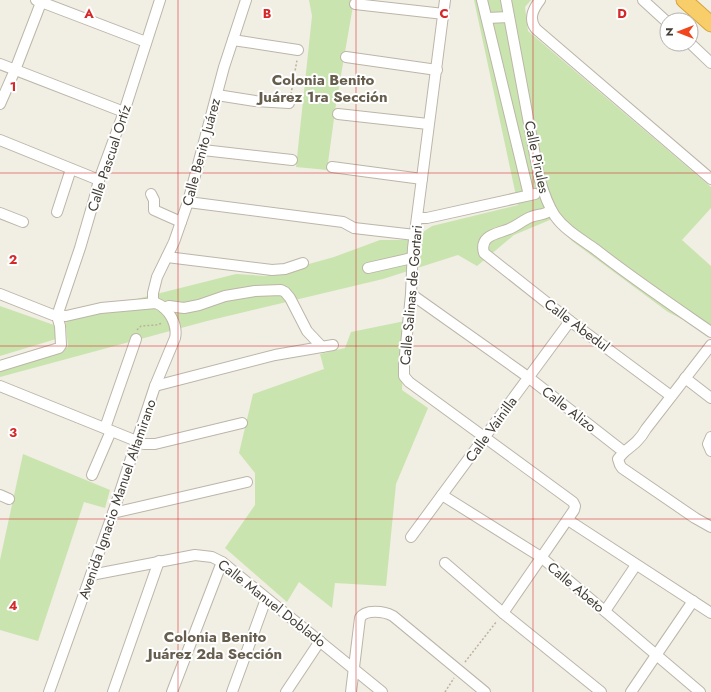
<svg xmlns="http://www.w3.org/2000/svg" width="711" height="692" viewBox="0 0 711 692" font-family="Jost,sans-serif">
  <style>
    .green { fill: #cae4af }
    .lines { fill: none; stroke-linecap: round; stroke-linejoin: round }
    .minor-casing { stroke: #bcb6a8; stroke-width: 12 }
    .highway-casing { stroke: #d6a33a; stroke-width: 17 }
    .path { stroke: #bdb299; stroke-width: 1.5; stroke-dasharray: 2 2; stroke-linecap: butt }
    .minor { stroke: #fff; stroke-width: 10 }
    .highway { stroke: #f7ce6a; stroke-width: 15 }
    .grid { fill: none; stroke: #d62828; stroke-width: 1; stroke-opacity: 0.55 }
    .labels { text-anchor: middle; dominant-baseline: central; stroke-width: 4; stroke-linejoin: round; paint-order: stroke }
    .street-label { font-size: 14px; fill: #433e35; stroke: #fff }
    .neighbourhood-label { font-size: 15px; font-weight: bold; fill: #665d4c; stroke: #fff }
    .grid-label { font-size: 13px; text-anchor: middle; font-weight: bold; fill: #d62828; stroke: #fff; stroke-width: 4; stroke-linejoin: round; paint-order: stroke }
  </style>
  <rect width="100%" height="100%" fill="#f1eee4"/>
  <!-- green -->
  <g class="green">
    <path d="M309,0H354L336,104L327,170L296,167L312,16Z"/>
    <path d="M474,0H531L525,7L528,31L711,187V208L682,240L711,266V334L668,312L572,241L552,219L514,235L477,266L458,255L383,279L207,321L0,377V366L68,347L65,317L236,274L266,276L334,257L380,240H411L432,226L518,205Z"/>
    <path d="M0,306L54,325L56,339L0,356Z"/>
    <path d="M405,321L402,390L428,408L396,484L386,586L335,583L332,608L299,582L287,602L225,548L255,505V473L239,453L253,394L324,369L320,354L345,348L351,332Z"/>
    <path d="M23,454L110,490L105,508L84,502L38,641L0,630V560Z"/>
  </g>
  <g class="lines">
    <!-- minor casing -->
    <g class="minor-casing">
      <g id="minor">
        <path d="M36,0L146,42"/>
        <path d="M445,0L413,248L411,294L404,365V376L409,382L573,502L575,506L574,510L503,613"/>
        <path d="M482,0L529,195"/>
        <path d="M506,0L539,177C543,191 547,204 555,216C565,230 581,239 595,249C632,278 672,305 711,332"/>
        <path d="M540,0C533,9 528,19 536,29L711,179"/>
        <path d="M643,0L667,22"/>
        <path d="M355,4L444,14"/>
        <path d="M487,18L509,17"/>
        <path d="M233,40L298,50"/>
        <path d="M691,44L711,63"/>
        <path d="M346,57L437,70"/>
        <path d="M0,64L124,112"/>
        <path d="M217,95L255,101L289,103"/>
        <path d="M0,104L15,70L42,0"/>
        <path d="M338,114L428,124"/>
        <path d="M0,140L99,180"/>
        <path d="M203,150L292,160"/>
        <path d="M332,167L422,179"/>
        <path d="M151,194L154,200V210L181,222"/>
        <path d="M188,202L343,222L354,228L415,235"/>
        <path d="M551,210C546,215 538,214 531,217C523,220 517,226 509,229C497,234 479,235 484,253L570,321L671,396"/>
        <path d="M57,212L71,169"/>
        <path d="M0,213L23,222"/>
        <path d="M417,218H427L535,194"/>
        <path d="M167,257L272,270L285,269L303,263"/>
        <path d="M368,268L412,258"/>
        <path d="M0,294L53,315L66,316L101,308L156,303C169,308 178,325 175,338L155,386L113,513L49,692"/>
        <path d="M411,294L528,377L624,452L618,459L620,465L622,468L695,518L711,527"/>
        <path d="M153,303V293L157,277L174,242L188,202L224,67L246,0"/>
        <path d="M164,308L169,306L184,308L199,305L225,296L255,291L281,290L285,292L290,298L307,331L322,347"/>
        <path d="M57,316L80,248L94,200L99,180L124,112L160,0"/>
        <path d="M0,366L59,348L61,345L60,326L57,316"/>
        <path d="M685,378L711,398"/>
        <path d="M0,386L129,438L144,444H155L242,423"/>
        <path d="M155,386L275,355L333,345"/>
        <path d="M105,428L136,339"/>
        <path d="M711,437L708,444L711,451"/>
        <path d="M624,452C633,445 640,440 646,429L711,345"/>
        <path d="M92,475L111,431"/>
        <path d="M0,495L9,499"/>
        <path d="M442,495L541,557L700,692"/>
        <path d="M113,513L247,482"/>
        <path d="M568,520L711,613"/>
        <path d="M411,537L570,321"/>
        <path d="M445,563L503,613L601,692"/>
        <path d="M91,575L195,555L212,557L222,562L382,692"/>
        <path d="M605,611L636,565"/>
        <path d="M113,692L159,561"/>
        <path d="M172,692L222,562"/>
        <path d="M232,692L266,599"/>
        <path d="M286,692L320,641"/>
        <path d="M351,692L360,618C365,609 384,611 393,616L485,692"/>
        <path d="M631,692L693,601"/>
      </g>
    </g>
    <!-- highway casing -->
    <g class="highway-casing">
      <path id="highway" d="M684,0L711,24"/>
    </g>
    <!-- path -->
    <g class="path">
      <path d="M291,94L297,60"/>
      <path d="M137,330L141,326L156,325L163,323"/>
      <path d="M465,662L497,621"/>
      <path d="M445,692L454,678"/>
    </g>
    <!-- minor -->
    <use href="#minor" class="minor"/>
    <!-- highway -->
    <use href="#highway" class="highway"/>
  </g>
  <!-- grid -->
  <path class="grid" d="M178,0V692M356,0V692M533,0V692M0,173H711M0,346H711M0,519H711"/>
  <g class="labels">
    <!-- street labels -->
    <g class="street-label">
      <text transform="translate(201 152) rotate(-75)">Calle Benito Juárez</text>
      <text transform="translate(537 157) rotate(78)">Calle Pirules</text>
      <text transform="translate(109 158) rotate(-72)">Calle Pascual Ortíz</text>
      <text transform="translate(411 295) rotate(-85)">Calle Salinas de Gortari</text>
      <text transform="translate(577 325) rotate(37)">Calle Abedul</text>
      <text transform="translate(569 409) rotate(38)">Calle Alizo</text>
      <text transform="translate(491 429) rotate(-54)">Calle Vainilla</text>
      <text transform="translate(117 499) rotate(-71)">Avenida Ignacio Manuel Altamirano</text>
      <text transform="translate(576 587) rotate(40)">Calle Abeto</text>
      <text transform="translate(272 603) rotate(38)">Calle Manuel Doblado</text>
    </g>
    <!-- neighbourhood labels -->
    <g class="neighbourhood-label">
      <text x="323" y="80">Colonia Benito<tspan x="323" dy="17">Juárez 1ra Sección</tspan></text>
      <text x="215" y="637">Colonia Benito<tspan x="215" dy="17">Juárez 2da Sección</tspan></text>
    </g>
  </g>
  <g class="grid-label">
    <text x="89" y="18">A</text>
    <text x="267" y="18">B</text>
    <text x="444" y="18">C</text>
    <text x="622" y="18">D</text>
    <text x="13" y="91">1</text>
    <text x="13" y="264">2</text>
    <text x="13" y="437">3</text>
    <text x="13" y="610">4</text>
  </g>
  <!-- north arrow -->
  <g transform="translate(679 32) rotate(270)"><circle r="19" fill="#ffffff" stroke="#b4b2ae"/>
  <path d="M0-3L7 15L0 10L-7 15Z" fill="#f0451d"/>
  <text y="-6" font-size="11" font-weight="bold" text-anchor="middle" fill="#433e35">N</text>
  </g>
</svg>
